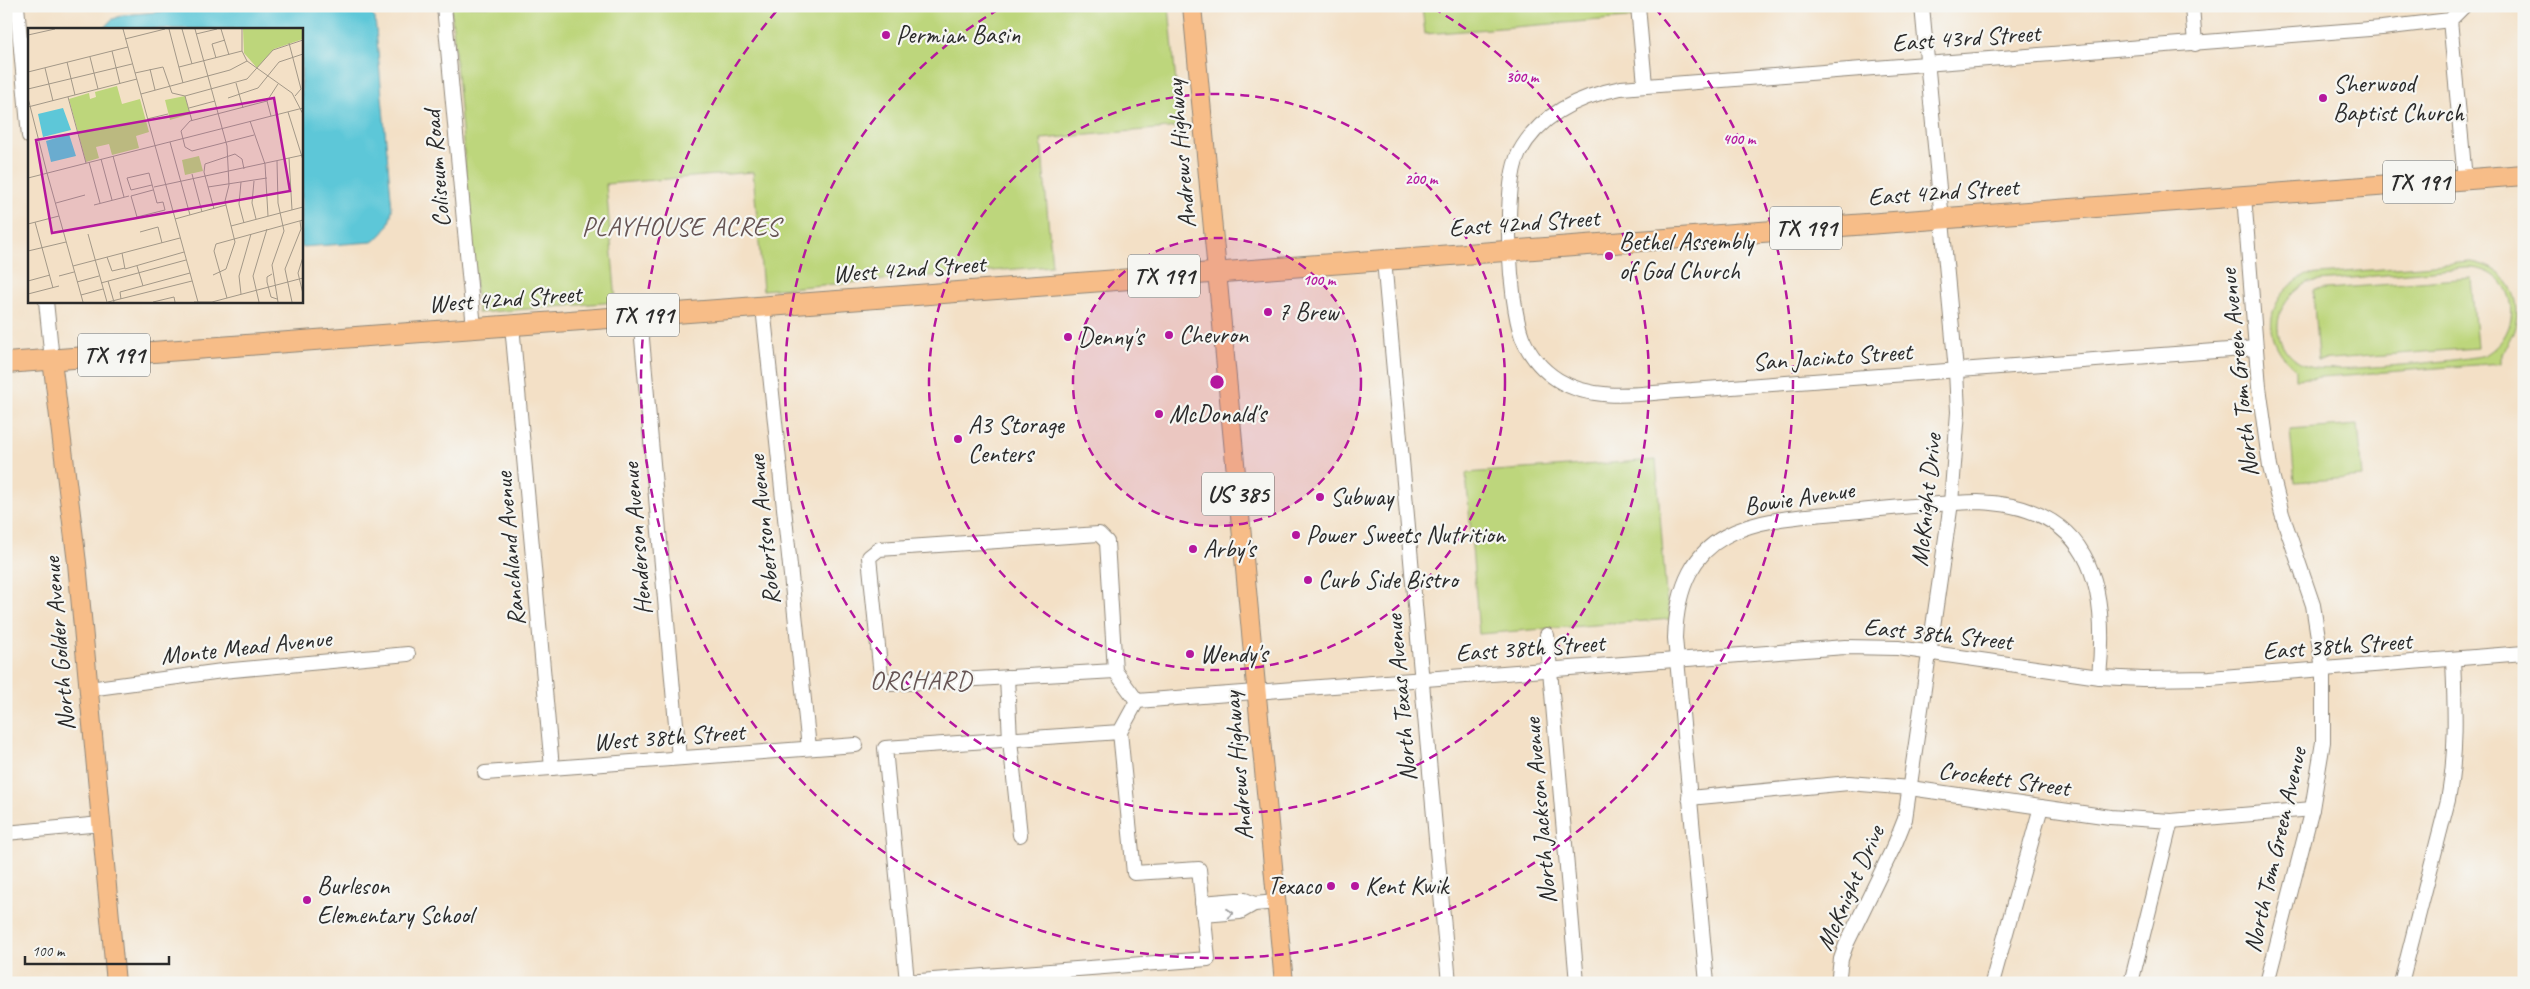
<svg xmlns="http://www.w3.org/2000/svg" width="2530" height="989" viewBox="0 0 2530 989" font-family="Caveat,sans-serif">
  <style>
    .green { fill: #bdd67b; stroke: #748053; fill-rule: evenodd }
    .water { fill: #5dc7d8; stroke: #447982 }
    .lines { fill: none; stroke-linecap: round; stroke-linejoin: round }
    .minor-casing { stroke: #8f8678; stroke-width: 16 }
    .major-casing { stroke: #8f8678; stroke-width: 20 }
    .highway-casing { stroke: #8f8678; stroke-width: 22 }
    .minor { stroke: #fff; stroke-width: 14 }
    .major { stroke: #f7bd88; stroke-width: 18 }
    .highway { stroke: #f7bd88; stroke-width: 20 }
    .oneway { stroke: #a0a0a0 }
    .ring { fill: none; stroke: #b5179e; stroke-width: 2.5; stroke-dasharray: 9 6 }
    .poi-dot { fill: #b5179e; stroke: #f6f6f2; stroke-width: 2 }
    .labels { text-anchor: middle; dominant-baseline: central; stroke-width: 4.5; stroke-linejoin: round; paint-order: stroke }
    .shield { fill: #f6f6f2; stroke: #686867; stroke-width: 1 }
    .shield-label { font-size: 24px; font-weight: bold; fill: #2b2b2b }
    .poi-label { font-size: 25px; fill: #2b2b2b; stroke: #f6f6f2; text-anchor: start }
    .street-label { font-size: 25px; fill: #2b2b2b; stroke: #f6f6f2 }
    .neighbourhood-label { font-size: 26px; letter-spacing: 1px; fill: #665453; stroke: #f6f6f2 }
    .inset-road { fill: none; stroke: #a39888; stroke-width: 1 }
    .view { fill: #b5179e; fill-opacity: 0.15; stroke: #b5179e; stroke-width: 2.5 }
    .inset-edge { fill: none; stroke: #2b2b2b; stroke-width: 2.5 }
    .centre { fill: #b5179e; stroke: #f6f6f2; stroke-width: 2.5 }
    .ring-label { font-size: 15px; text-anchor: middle; font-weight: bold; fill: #b5179e; stroke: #f6f6f2; stroke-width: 4.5; stroke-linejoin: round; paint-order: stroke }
  </style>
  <rect width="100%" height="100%" fill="#f6f6f2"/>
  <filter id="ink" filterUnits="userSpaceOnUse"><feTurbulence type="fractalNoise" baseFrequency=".02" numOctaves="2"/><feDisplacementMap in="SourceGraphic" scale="10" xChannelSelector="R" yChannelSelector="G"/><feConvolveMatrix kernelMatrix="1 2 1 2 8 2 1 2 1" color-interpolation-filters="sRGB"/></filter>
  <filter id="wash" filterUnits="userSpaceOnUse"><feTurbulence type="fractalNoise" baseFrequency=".0096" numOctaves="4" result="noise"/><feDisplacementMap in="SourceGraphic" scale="20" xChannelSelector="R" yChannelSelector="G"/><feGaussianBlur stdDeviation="1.12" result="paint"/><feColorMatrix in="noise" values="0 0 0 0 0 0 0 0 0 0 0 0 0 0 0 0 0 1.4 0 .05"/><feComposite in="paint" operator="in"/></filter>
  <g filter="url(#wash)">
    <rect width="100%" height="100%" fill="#f3e0c6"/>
    <!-- green -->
    <g class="green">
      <path d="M451,6H1169L1180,127L1041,139L1052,266L763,290L753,172L606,184L616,302L478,313Z"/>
      <path d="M1422,6H1638L1639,17L1425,34Z"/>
      <path d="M2471,262C2519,269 2530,319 2501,353V363L2296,379V369C2259,340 2265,296 2307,275ZM2464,268C2516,265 2529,329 2485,355C2464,361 2325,373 2309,367C2291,361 2277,344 2278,324C2280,304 2292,291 2308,282Z"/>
      <path d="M2471,278L2477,348L2318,360L2313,290Z"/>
      <path d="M2358,425L2363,477L2295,482L2290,430Z"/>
      <path d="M1656,460L1666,595L1671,619L1479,634L1466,473Z"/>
    </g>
    <!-- water -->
    <path class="water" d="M224,6H363L375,18L392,209C390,224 386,233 372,242L301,247V29H103L111,20L123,15Z"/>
  </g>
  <g filter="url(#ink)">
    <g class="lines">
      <!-- minor casing -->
      <g class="minor-casing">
        <g id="minor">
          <path d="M17,6L29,136"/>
          <path d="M444,6L474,328"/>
          <path d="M1638,6L1645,85"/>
          <path d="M2192,6L2195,44"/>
          <path d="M2450,20L2465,179"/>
          <path d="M2244,196L2259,387L2270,467L2282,514L2313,605L2323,669V742L2312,809L2267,983"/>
          <path d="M1384,260L1449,983"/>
          <path d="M46,301L52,360"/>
          <path d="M763,307L809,748"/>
          <path d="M640,316L679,758"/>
          <path d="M512,325L552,768"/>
          <path d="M2256,348L1692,390C1649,392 1596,404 1558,380C1542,370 1529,354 1522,337C1509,301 1502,187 1519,153C1540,114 1580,96 1621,88L2382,28L2450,20L2464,6"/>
          <path d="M1547,635L1577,983"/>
          <path d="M1115,671L891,684L881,676L869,557L879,549L1099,534L1107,542L1115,671L1137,701"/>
          <path d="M1007,677L1010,740L1020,835"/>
          <path d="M89,689L222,671L408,654"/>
          <path d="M1137,701L1845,647L1898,648L2099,677L2143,679L2210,678L2524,653"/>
          <path d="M1120,732L885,748L907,982L1208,959L1199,869L1134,873L1120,732L1137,701"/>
          <path d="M485,773L856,745"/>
          <path d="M1689,798L1849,783L1910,788L2110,817L2171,821L2312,809"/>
          <path d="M6,833L101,824"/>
          <path d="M1202,903L1237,900H1245L1254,904L1277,902"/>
          <path d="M1203,915L1240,912L1254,904"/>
          <path d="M1707,983L1675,638C1679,522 1756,520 1849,512C1892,508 1935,503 1978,502C2088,506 2109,580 2099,677"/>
          <path d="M1838,983L1841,959L1846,945L1895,844L1905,819L1951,503L1958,412L1956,371L1922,6"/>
          <path d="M1992,983L2041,807"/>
          <path d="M2131,983L2171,821"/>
          <path d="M2401,983L2448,800C2457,753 2455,707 2453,659"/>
        </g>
      </g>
      <!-- major casing -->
      <g class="major-casing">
        <g id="major">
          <path d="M1192,6L1284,983"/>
          <path d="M52,360L77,563L116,983"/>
        </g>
      </g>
      <!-- highway casing -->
      <g class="highway-casing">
        <path id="highway" d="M6,363L2524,175"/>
      </g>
      <!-- minor -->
      <use href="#minor" class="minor"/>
      <!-- major -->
      <use href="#major" class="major"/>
      <!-- highway -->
      <use href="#highway" class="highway"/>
    </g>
    <!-- one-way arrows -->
    <defs><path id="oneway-chevron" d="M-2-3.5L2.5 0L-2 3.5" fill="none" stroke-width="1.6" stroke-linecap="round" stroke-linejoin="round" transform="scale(1.25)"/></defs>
    <use class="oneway" href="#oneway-chevron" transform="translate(1230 913) rotate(-5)"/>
  </g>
  <!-- distance rings -->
  <circle cx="1217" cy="382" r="144" fill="#b5179e" fill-opacity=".12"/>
  <g class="ring">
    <circle cx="1217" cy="382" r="144"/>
    <circle cx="1217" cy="382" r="288"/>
    <path d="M1433 8A432 432 0 1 1 1001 8"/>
    <path d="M1655 8A576 576 0 1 1 779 8"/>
  </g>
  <!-- markers -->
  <g class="poi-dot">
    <circle cx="886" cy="35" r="5"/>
    <circle cx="2323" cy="98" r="5"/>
    <circle cx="1609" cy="256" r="5"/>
    <circle cx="1268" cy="312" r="5"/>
    <circle cx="1169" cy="335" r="5"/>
    <circle cx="1068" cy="337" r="5"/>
    <circle cx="1159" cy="414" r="5"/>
    <circle cx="958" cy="439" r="5"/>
    <circle cx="1320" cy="497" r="5"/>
    <circle cx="1296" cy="535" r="5"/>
    <circle cx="1193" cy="549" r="5"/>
    <circle cx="1308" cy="580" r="5"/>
    <circle cx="1190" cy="654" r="5"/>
    <circle cx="1331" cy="886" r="5"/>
    <circle cx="1355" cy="886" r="5"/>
    <circle cx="307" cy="900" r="5"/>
  </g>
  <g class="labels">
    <!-- shield labels -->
    <g class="shield">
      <rect x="2383" y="160.5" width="72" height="43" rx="4"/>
      <rect x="1770" y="206.5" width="72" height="43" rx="4"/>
      <rect x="1128" y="254.5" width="72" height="43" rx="4"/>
      <rect x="607" y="293.5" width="72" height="43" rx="4"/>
      <rect x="78" y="333.5" width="72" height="43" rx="4"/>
      <rect x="1202" y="472.5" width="72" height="43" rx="4"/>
    </g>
    <g class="shield-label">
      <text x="2419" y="182">TX 191</text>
      <text x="1806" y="228">TX 191</text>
      <text x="1164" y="276">TX 191</text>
      <text x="643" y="315">TX 191</text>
      <text x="114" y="355">TX 191</text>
      <text x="1238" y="494">US 385</text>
    </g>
    <!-- poi labels -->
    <g class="poi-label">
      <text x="896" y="35">Permian Basin</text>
      <text x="2333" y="84">Sherwood<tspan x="2333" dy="29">Baptist Church</tspan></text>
      <text x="1619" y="242">Bethel Assembly<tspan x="1619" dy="29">of God Church</tspan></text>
      <text x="1278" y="312">7 Brew</text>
      <text x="1179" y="335">Chevron</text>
      <text x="1078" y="337">Denny's</text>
      <text x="1169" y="414">McDonald's</text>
      <text x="968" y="425">A3 Storage<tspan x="968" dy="29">Centers</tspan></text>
      <text x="1330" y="497">Subway</text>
      <text x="1306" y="535">Power Sweets Nutrition</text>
      <text x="1203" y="549">Arby's</text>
      <text x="1318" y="580">Curb Side Bistro</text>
      <text x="1200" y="654">Wendy's</text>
      <text x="317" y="886">Burleson<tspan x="317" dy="29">Elementary School</tspan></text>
      <text x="1321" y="886" text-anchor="end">Texaco</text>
      <text x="1365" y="886">Kent Kwik</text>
    </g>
    <!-- street labels -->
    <g class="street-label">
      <text transform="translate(1966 38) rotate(-4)">East 43rd Street</text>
      <text transform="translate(1181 154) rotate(-95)">Andrews Highway</text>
      <text transform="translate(437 169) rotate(-95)">Coliseum Road</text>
      <text transform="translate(1943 192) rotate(-4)">East 42nd Street</text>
      <text transform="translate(1524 223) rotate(-4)">East 42nd Street</text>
      <text transform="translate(909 269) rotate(-4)">West 42nd Street</text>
      <text transform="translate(505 299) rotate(-4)">West 42nd Street</text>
      <text transform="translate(1832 357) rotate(-4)">San Jacinto Street</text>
      <text transform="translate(2239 373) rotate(-96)">North Tom Green Avenue</text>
      <text transform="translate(1799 498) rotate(-9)">Bowie Avenue</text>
      <text transform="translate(1926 500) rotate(-84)">McKnight Drive</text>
      <text transform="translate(764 530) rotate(-96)">Robertson Avenue</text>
      <text transform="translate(637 539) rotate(-95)">Henderson Avenue</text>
      <text transform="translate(510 549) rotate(-95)">Ranchland Avenue</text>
      <text transform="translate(1938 634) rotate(6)">East 38th Street</text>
      <text transform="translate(59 644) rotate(-95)">North Golder Avenue</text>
      <text transform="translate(2337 646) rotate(-4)">East 38th Street</text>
      <text transform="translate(246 647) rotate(-6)">Monte Mead Avenue</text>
      <text transform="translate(1530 648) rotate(-4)">East 38th Street</text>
      <text transform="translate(1401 698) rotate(-95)">North Texas Avenue</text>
      <text transform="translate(669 737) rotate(-4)">West 38th Street</text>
      <text transform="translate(1238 766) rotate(-95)">Andrews Highway</text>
      <text transform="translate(2004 779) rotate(8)">Crockett Street</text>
      <text transform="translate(1540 811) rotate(-95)">North Jackson Avenue</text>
      <text transform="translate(2275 850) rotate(-77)">North Tom Green Avenue</text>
      <text transform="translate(1850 888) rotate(-66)">McKnight Drive</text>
    </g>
    <!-- neighbourhood labels -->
    <g class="neighbourhood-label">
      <text x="681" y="226">PLAYHOUSE ACRES</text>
      <text x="921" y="680">ORCHARD</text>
    </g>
  </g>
  <!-- overview -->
  <g transform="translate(28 28)">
    <rect width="275" height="275" fill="#f3e0c6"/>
    <path d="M215,1H275V11L246,21L229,40L216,25ZM89,58L94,76L112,71L121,104L108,108L111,120L84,127L81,116L68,119L71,130L58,134L41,71L61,65L62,71L68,69L67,64ZM157,68L162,86L142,92L137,72ZM171,128L175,143L157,147L154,132Z" fill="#bdd67b"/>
    <path d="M35,80L43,102L15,109L10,86ZM41,106L48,128L23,134L18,113Z" fill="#5dc7d8"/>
    <path class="inset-road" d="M95,1L170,274M141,1L155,55M154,1L164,36M167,1L199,118L201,157L197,173L207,214L198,241L185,247M193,1L201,27M214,1V23L219,33L264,65L275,86M168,6L189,1M0,7L27,1M97,11L137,1M261,15L273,61L267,68M84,23L92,56M62,29L70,61M188,30L184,16L197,12M39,34L47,67M151,39L214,23M17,40L25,73M122,41L127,62M0,44L100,19M107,45L135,39L144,65L157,68L219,51L245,22L275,12M208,55L215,80M0,61L104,36M113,66L202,42L219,33M157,68L164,93M40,69L58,135M0,70L19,145M200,70L230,60L251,34L275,26M239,73L243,88M0,79L109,51M161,80L187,73M260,84L275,132M119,91L140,86M222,93L237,136L240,188M226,107L164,123L157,119L153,103L162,93L239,73L250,56M142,114L162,187M85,128L96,169M261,130L264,182M73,131L84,172M249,133L250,175L256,203L244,237L250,274M61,134L72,175M19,145L55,274M164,146L174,184M0,150L275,80M226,153L224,175L228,191M213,154L211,176L216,195M124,157L103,162L99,150L121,145L129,175L135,174L137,182L109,189L103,168L125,162M126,159L275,127M180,159L239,150M28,175L57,167M66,177L101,168M186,181L176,144L177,136L207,126L214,131L216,141M147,191L198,177M7,194L25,260M0,196L31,188M203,198L275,179M112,204L130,199L134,215M60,206L79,274M0,223L38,214M94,225L97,241M79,229L84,243L97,240M275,229L270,245L275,266M45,238L152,210M109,238L115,258M97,241L156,224M244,246L239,249V254L243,269L249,271M31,248L46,244M0,253L22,247M80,253L86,274M49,254L71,248M73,255L158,232M0,266L31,258M213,266L211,248L223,206M53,267L75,261M199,270L186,223L188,216L275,192M93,271L92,264L162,245M80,274L164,253M125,274L146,269L147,274M166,274H184L275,250M231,274L225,248L239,201M264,274L257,241L273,201L272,193"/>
    <path class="view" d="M246,70L262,163L24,205L8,112Z"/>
    <rect width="275" height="275" class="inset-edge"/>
  </g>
  <circle cx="1217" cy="382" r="8" class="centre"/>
  <g class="ring-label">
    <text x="1522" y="82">300 m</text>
    <text x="1739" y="144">400 m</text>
    <text x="1421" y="184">200 m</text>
    <text x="1319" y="285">100 m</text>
  </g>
  <!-- margin -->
  <rect width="2530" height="989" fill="none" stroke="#f6f6f2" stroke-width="25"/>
  <!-- scale -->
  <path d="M25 956v8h144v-8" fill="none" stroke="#2b2b2b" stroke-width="2.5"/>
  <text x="32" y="956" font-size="15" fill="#2b2b2b" stroke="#f6f6f2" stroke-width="4" paint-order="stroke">100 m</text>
</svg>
